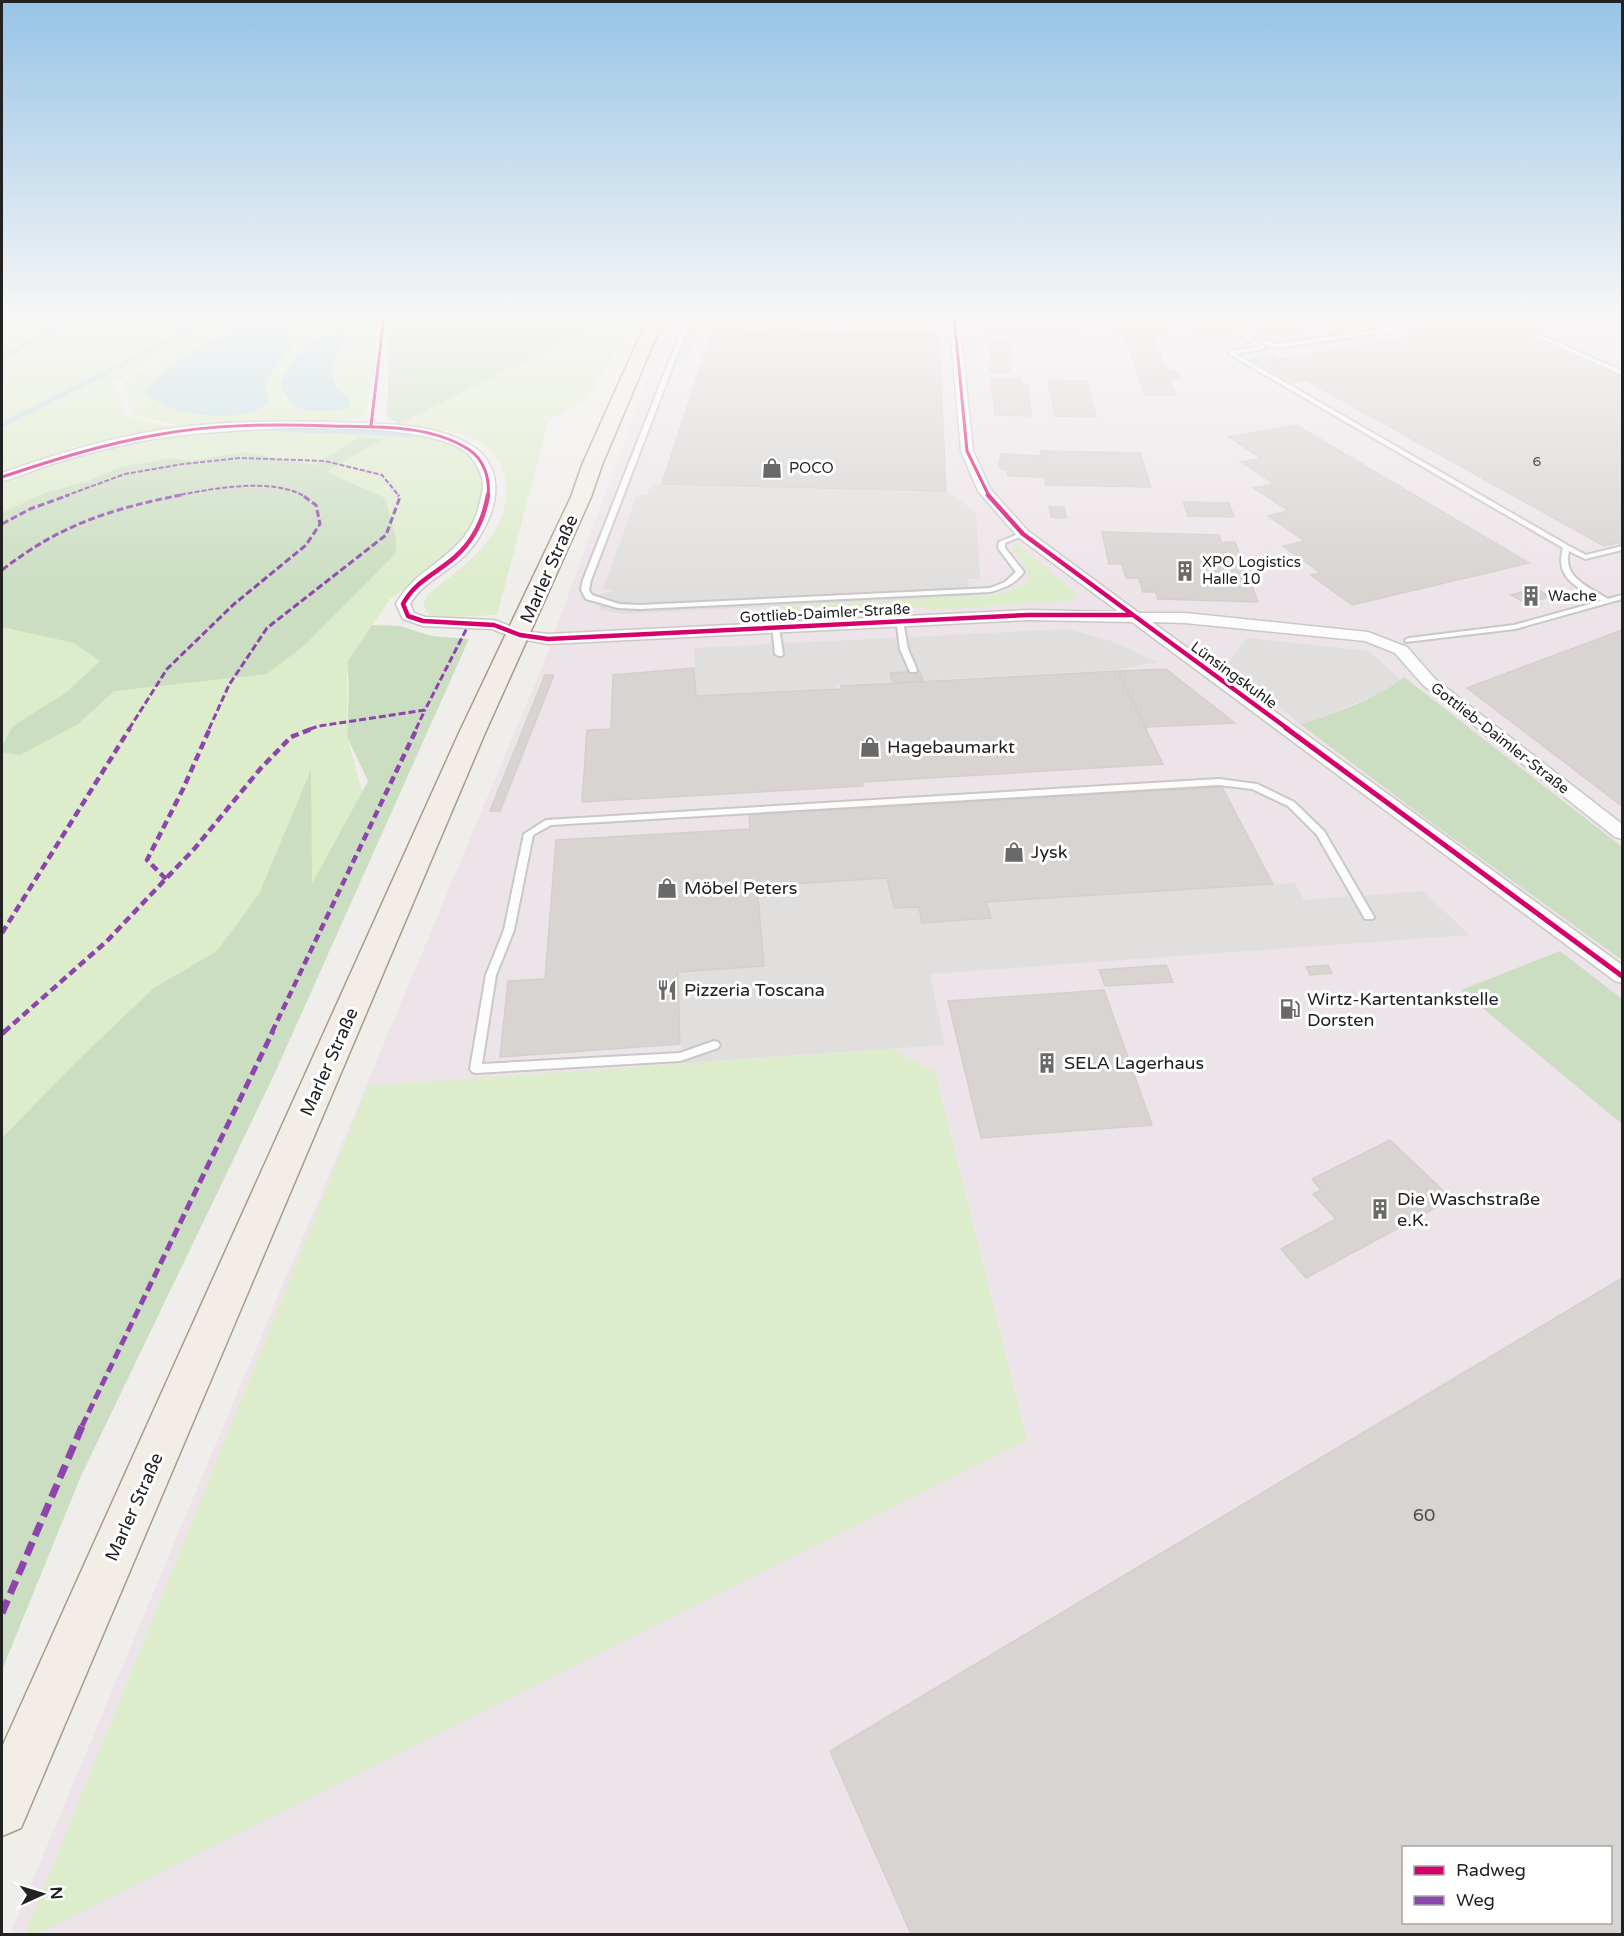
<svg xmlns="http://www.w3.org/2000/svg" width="1624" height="1936" viewBox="0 0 1624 1936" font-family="'Varela Round',sans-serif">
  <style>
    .industrial { fill: #ede4e9; fill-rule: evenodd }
    .grass { fill: #ddeccb }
    .forest { fill: #cbdec1 }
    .parking { fill: #e0dfde }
    .water { fill: #bfdbe3 }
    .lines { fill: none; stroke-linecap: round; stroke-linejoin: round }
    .stream { stroke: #bfdbe3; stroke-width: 4.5 }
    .building { fill: #d7d4d2; stroke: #d3d0cc; stroke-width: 1.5; fill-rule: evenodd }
    .service-casing { stroke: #c9c8c7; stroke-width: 4 }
    .minor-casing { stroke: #c9c8c7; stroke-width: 3 }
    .primary-casing { stroke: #a79c86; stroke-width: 3 }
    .service { fill: #fdfcfc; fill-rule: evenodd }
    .minor { fill: #fdfcfc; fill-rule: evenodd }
    .primary { fill: #f3ede7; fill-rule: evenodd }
    .rail { stroke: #ccc; stroke-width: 2; stroke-dasharray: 7 7; stroke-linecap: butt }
    .quiet-far4 { stroke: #8e44ad; stroke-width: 2; stroke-dasharray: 5 2; stroke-linecap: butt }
    .quiet-far3 { stroke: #8e44ad; stroke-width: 3; stroke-dasharray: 7 3; stroke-linecap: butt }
    .quiet-far2 { stroke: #8e44ad; stroke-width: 4.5; stroke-dasharray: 8 4.5; stroke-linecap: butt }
    .quiet-far1 { stroke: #8e44ad; stroke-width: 5; stroke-dasharray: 10 5; stroke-linecap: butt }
    .quiet { stroke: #8e44ad; stroke-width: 7; stroke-dasharray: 14 7; stroke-linecap: butt }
    .cycleway-far2-casing { stroke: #fff; stroke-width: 5 }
    .cycleway-far1-casing { stroke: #fff; stroke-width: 8 }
    .cycleway-casing { stroke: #fff; stroke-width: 9 }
    .cycleway-far2 { stroke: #d6006c; stroke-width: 3 }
    .cycleway-far1 { stroke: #d6006c; stroke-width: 4.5 }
    .cycleway { stroke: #d6006c; stroke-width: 5 }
    .labels { text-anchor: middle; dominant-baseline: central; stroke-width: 6; stroke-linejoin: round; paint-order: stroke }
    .far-number-label { font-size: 14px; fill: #4f4e4e }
    .far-poi-label { font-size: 15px; fill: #222; stroke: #fff; text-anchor: start }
    .far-street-label { font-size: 15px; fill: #222; stroke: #fff }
    .street-label { font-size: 18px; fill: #222; stroke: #fff }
    .poi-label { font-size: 18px; fill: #222; stroke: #fff; text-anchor: start }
    .near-number-label { font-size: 18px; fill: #4f4e4e }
  </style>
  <rect width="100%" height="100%" fill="#f0eeeb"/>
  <!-- industrial -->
  <path class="industrial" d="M670,316H1622V1934H10L542,667ZM1404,1848H1610V1922H1404Z"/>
  <!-- grass -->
  <g class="grass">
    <path d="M2,316H236L113,383L128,416L177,428L77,446L2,474Z"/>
    <path d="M240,316H381L367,414L349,421L275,420L186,427L132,415L123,382Z"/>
    <path d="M618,316H636L587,400L549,420L497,615L453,617L429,615L423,604L428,594C464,566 516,530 505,477C502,463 492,449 479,441C457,430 421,427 398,424Z"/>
    <path d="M284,426L333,430L376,429L421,435L453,443L475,457L484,474V494L476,523L459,548L390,599L347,662V737L365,802L2,1581V478C91,441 189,430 284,426Z"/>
    <path d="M1017,543L1078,595L1070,601L934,610L908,606L780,612L778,607L1001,594L1027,583L1028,572L1011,547Z"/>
    <path d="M891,1049L935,1071L1027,1440L38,1934H25L368,1086Z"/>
  </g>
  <!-- forest -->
  <g class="forest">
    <path d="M390,316H618L398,424L387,417Z"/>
    <path d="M358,438H384L326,472L385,498L396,539V553L306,644L267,674L114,691L78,724L20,755L2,752V746L13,726L67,692L100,661L74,643L2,627V513L44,493L89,481L121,467L171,458L189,461L242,452L314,465Z"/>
    <path d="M372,625L400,626L432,636L469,639L274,1075L81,1476L2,1670V1138L78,1060L154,988L217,951L259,894L311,770L312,884L368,781L347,737L349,687L347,662Z"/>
    <path d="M1404,677L1622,847V960L1425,818L1300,724C1336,714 1374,699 1404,677Z"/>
    <path d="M1560,951L1622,999V1124L1461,990Z"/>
  </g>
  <!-- parking -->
  <g class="parking">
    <path d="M693,316H703L688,359H678Z"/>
    <path d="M707,316H803L800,329L702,327Z"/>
    <path d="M1208,319L1253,343L1221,348L1190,330L1197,328L1186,321Z"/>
    <path d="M1293,321L1316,330L1267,339L1247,328Z"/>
    <path d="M652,484L946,491L976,512L980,579H967L971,596L622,614L600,610L601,594L614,591L603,590L637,495H647Z"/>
    <path d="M1067,629L1109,640L1157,662L1117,670L835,685L836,689L696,696L694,648Z"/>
    <path d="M1247,638L1369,651L1400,679L1388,689L1321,718L1300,724L1228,663Z"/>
    <path d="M887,878L894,908L919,907L923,923L990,918L986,902L1295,883L1304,900L1423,891L1470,935L930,974L945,1045L682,1063L678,972L764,966L757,886Z"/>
  </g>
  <!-- water -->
  <g class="water">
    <path d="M285,327L294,336L300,337C292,345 269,373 266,384C265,389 268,397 269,403C248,421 198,417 173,409C163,406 153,398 144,392C153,373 213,337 234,331C250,326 268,328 285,327Z"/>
    <path d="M333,333H348L354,337C349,343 339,346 336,353C328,370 335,391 350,399V406C342,410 334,410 325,411C301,412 287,407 281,382C294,357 306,340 333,333Z"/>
  </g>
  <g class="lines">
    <!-- stream -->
    <g class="stream">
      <path d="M2,357L53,331L92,316"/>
      <path d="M2,425L217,316"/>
      <path d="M267,428C314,433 360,430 407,435"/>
    </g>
  </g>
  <!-- building -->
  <g class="building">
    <path d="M986,317H1002L1004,331H988Z"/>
    <path d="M1002,317L1070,319L1074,333L1005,332Z"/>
    <path d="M1070,320L1149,321L1152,330L1073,329Z"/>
    <path d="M1478,327L1484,330L1507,329L1527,338L1498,343L1466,329Z"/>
    <path d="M713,328H745L744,332H768L769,329H800V333L939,335L946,491L662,484Z"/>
    <path d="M1464,328L1498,343L1529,338L1622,378V542L1604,546L1271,361Z"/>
    <path d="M1122,329L1162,330L1165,337H1153L1166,370L1178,371L1181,379H1169L1176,395H1145Z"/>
    <path d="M989,342L1009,343L1012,363H1009L1011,372H990L989,362H992Z"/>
    <path d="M1273,355L1279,360L1271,361L1305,380L1293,382L1252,359Z"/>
    <path d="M991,379H1021L1022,384H1027L1032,416L995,415Z"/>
    <path d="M1048,380L1087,381L1096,417L1055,416Z"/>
    <path d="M1296,425L1529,563L1352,605L1311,575L1321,573L1283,546L1305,541L1268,516L1289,511L1254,488L1275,484L1241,462L1261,458L1229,437Z"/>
    <path d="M1040,451L1140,453L1151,487L1046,485Z"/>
    <path d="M1001,454L1041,456L1045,477L1008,476L1007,470L1002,469L999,465Z"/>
    <path d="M1183,502L1229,503L1234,517L1188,516Z"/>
    <path d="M1049,507H1064L1066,518L1051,517Z"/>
    <path d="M1102,532L1219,535L1221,542H1235L1258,602L1158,599L1156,592H1143L1139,578H1126L1122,564H1109Z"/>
    <path d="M1536,588L1550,597L1526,603L1511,595Z"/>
    <path d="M1622,630V806L1467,688Z"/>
    <path d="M694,668L696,696L841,689V686L1118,671L1163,764L862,782L863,786L582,802L587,730L611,729L613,675Z"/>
    <path d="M1166,669L1235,723L1145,727L1118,671Z"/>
    <path d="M920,671L923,681L893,683L890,673Z"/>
    <path d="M545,675H554L500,811H490Z"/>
    <path d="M1222,787L1273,884L986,902L991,918L922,923L919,907L894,908L887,878L757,886L764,966L678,972L680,1044L500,1057L508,981L545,979L556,840L750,829L749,815Z"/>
    <path d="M1166,965L1173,982L1105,986L1099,970Z"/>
    <path d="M1328,965L1332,973L1310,975L1306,967Z"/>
    <path d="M1104,990L1152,1125L981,1138L948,1001Z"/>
    <path d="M1390,1140L1452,1199L1306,1278L1281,1249L1336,1219L1313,1194L1321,1190L1312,1179Z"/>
    <path d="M1622,1278V1934H911L830,1751ZM1404,1848H1610V1922H1404Z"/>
  </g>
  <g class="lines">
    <!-- service casing -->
    <g class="service-casing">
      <g id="service">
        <path d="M290,316H296L290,321H286Z"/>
        <path d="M687,316H692L591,580L589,590L592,595L619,604L640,605L990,588L1005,582L1016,572L998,548L999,542L1023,532L1025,533V535L1005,543V548L1024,572C1015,584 1004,588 990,592L640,609L618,608L586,599L581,590L583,580Z"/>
        <path d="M1214,316H1218L1219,318L1267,348L1236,354L1569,546L1586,555L1622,546V550L1585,559L1569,551C1562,578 1589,587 1608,599L1622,595V599L1515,629L1406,642L1405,640L1409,638L1514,625L1601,601C1578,587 1554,579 1563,548L1229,354L1231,351L1259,347L1215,320Z"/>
        <path d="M1292,316H1302L1335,321L1332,323L1294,318Z"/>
        <path d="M1423,323L1509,324L1523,327L1622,371V375L1520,329L1509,328L1423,327L1276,348L1256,340L1259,338L1276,344Z"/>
        <path d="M896,619L903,621L908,649L917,670L916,672H910L900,649Z"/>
        <path d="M772,625L779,627L783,654L782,656H779L775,654Z"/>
        <path d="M1219,779L1257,784L1294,802L1324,831L1374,917L1373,919H1365L1317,835L1288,806L1252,789L1219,785L551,825L533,835L514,930L496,975L482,1064L680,1053L714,1041L718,1042L720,1045L718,1048L680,1061L476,1073L472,1072L470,1069L486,975L504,930L524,834L546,820Z"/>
      </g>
    </g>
    <!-- minor casing -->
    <g class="minor-casing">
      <path id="minor" d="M949,316H959L973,451L991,490L1028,531L1139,613H1185L1368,632L1407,647L1435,679L1622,824V839L1615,837L1423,685L1395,653L1365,641L1185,623L1152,622L1622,965V983L1615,981L1132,622L1028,620L548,644L515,638L492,629L423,626L403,619L396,604C418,563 462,560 478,510C480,502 483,492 483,483C481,471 475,460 466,452C415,414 201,429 137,442C107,448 78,456 49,465C33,470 18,478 2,481V473C53,455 105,439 159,430C216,421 273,421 331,422C377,424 432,421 472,446C485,454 494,468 495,483C498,509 480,542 461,559C443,575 422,583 410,604L414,613L425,617L494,620L523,631L548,634L1028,610L1119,612L1018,537L978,491L961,451Z"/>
    </g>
    <!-- primary casing -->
    <g class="primary-casing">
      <path id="primary" d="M649,316H665L602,465L591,497L485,733L21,1828L2,1836V1747L459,733L571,497L582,465Z"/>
    </g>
    <!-- service -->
    <use href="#service" class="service"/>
    <!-- minor -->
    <use href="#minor" class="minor"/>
    <!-- primary -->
    <use href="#primary" class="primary"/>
    <!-- rail -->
    <path class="rail" d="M1571,316L1622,340"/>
    <!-- quiet-far4 -->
    <g class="quiet-far4">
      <path d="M65,496L125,474L183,464L240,458L325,461L382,475L399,496"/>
      <path d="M174,496C211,489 270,477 304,496"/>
    </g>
    <!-- quiet-far3 -->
    <g class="quiet-far3">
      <path d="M2,524L30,509L69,495"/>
      <path d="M2,570C60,525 110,509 181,495"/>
      <path d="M129,729L167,669L233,605L306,545L320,524L316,505L302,495"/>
      <path d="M209,729L229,685L267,628L386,535L400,497L398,495"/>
      <path d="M310,729L319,726L425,710L469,624"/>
      <path d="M416,729L425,710"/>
    </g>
    <!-- quiet-far2 -->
    <g class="quiet-far2">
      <path d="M166,879L147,860L183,789L210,728"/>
      <path d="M2,933L130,728"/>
      <path d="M4,1032L107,941L195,848L261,768L291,737L314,728"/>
      <path d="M272,1032L417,728"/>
    </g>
    <!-- quiet-far1 -->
    <g class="quiet-far1">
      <path d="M2,1034L5,1031"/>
      <path d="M82,1426L273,1031"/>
    </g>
    <!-- quiet -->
    <path class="quiet" d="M2,1613L83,1424"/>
    <!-- cycleway-far2 casing -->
    <g class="cycleway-far2-casing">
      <g id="cycleway-far2">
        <path d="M954,316L967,451L989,496"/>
        <path d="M371,426L384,316"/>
        <path d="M2,477C53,460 104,444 156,435C214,424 272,424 330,426C374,427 429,424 468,449C484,459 490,478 488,496"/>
      </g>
    </g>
    <!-- cycleway-far1 casing -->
    <g class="cycleway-far1-casing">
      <g id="cycleway-far1">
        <path d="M488,495C484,518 473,541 455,557C437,573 415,581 403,604L408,616L423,621L494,625L520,635L548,639L1028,615H1131"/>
        <path d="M988,495L1023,534L1288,729"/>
      </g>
    </g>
    <!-- cycleway casing -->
    <g class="cycleway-casing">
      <path id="cycleway" d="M1286,728L1622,976"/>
    </g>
    <!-- cycleway-far2 -->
    <use href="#cycleway-far2" class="cycleway-far2"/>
    <!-- cycleway-far1 -->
    <use href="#cycleway-far1" class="cycleway-far1"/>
    <!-- cycleway -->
    <use href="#cycleway" class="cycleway"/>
  </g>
  <!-- sky -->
  <linearGradient id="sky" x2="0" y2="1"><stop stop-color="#97c4e6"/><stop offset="0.54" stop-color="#f8f7f6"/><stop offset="1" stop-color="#f8f7f6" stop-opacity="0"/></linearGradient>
  <rect width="1624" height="587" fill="url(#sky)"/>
  <!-- icons -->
  <defs>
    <g id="shop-bare" transform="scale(1.62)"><path d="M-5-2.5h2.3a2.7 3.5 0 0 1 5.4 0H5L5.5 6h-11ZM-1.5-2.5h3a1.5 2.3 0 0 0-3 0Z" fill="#6a6968" stroke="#fff" stroke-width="2.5" paint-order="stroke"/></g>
    <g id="building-bare" transform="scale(1.62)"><path d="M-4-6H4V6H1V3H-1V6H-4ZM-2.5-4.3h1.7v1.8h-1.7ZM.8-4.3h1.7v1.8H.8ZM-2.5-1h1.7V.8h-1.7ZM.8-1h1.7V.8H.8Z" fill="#6a6968" stroke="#fff" stroke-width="2.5" paint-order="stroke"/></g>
    <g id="restaurant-bare" transform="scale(1.62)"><path d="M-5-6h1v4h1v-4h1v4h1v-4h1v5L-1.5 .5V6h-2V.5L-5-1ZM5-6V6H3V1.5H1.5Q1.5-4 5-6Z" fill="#6a6968" stroke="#fff" stroke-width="2.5" paint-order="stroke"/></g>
    <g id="fuel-bare" transform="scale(1.62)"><path d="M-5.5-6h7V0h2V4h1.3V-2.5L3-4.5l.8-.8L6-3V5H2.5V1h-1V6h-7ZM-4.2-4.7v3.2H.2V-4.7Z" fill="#6a6968" stroke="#fff" stroke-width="2.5" paint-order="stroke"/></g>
  </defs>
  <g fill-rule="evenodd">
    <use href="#shop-bare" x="772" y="468"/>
    <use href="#building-bare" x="1185" y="571"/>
    <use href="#building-bare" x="1531" y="596"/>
    <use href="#shop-bare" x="870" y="747"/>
    <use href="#shop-bare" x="1014" y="852"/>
    <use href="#shop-bare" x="667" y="888"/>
    <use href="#restaurant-bare" x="667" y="990"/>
    <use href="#fuel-bare" x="1290" y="1009"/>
    <use href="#building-bare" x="1047" y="1063"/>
    <use href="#building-bare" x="1380" y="1209"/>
  </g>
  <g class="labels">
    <!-- far-number labels -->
    <g class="far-number-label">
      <text x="1537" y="461">6</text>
    </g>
    <!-- far-poi labels -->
    <g class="far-poi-label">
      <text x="789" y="468">POCO</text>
      <text x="1202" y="562">XPO Logistics<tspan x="1202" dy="17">Halle 10</tspan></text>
      <text x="1548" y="596">Wache</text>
    </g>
    <!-- far-street labels -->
    <g class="far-street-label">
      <text transform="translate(825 613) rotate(-3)">Gottlieb-Daimler-Straße</text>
      <text transform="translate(1234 675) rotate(36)">Lünsingskuhle</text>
      <text transform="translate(1500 738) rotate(38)">Gottlieb-Daimler-Straße</text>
    </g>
    <!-- street labels -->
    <g class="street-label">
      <text transform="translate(549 569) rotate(-66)">Marler Straße</text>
      <text transform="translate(329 1062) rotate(-66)">Marler Straße</text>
      <text transform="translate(134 1507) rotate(-66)">Marler Straße</text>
    </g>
    <!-- poi labels -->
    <g class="poi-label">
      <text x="887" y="747">Hagebaumarkt</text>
      <text x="1031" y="852">Jysk</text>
      <text x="684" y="888">Möbel Peters</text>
      <text x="684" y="990">Pizzeria Toscana</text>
      <text x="1307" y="999">Wirtz-Kartentankstelle<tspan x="1307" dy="21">Dorsten</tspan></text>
      <text x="1064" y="1063">SELA Lagerhaus</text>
      <text x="1397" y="1199">Die Waschstraße<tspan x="1397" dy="21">e.K.</tspan></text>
    </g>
    <!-- near-number labels -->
    <g class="near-number-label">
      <text x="1424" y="1515">60</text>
    </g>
  </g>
  <!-- border -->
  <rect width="1624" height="1936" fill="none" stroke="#222222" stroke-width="6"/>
  <!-- legend -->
  <rect x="1402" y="1846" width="210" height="78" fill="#ffffff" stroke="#a7a7a7" stroke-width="1.5"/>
  <rect x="1414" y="1866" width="30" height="9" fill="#d6006c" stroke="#a7a7a7" stroke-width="1.5"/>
  <text x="1456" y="1876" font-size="18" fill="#222222">Radweg</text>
  <rect x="1414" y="1896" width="30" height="9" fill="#8e44ad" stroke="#a7a7a7" stroke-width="1.5"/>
  <text x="1456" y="1906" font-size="18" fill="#222222">Weg</text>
  <!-- north arrow -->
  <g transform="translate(42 1894) rotate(86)" stroke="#ffffff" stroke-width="4.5" paint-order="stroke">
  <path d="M0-4.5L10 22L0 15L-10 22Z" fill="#222222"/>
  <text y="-9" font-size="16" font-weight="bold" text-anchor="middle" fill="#222222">N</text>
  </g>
</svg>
